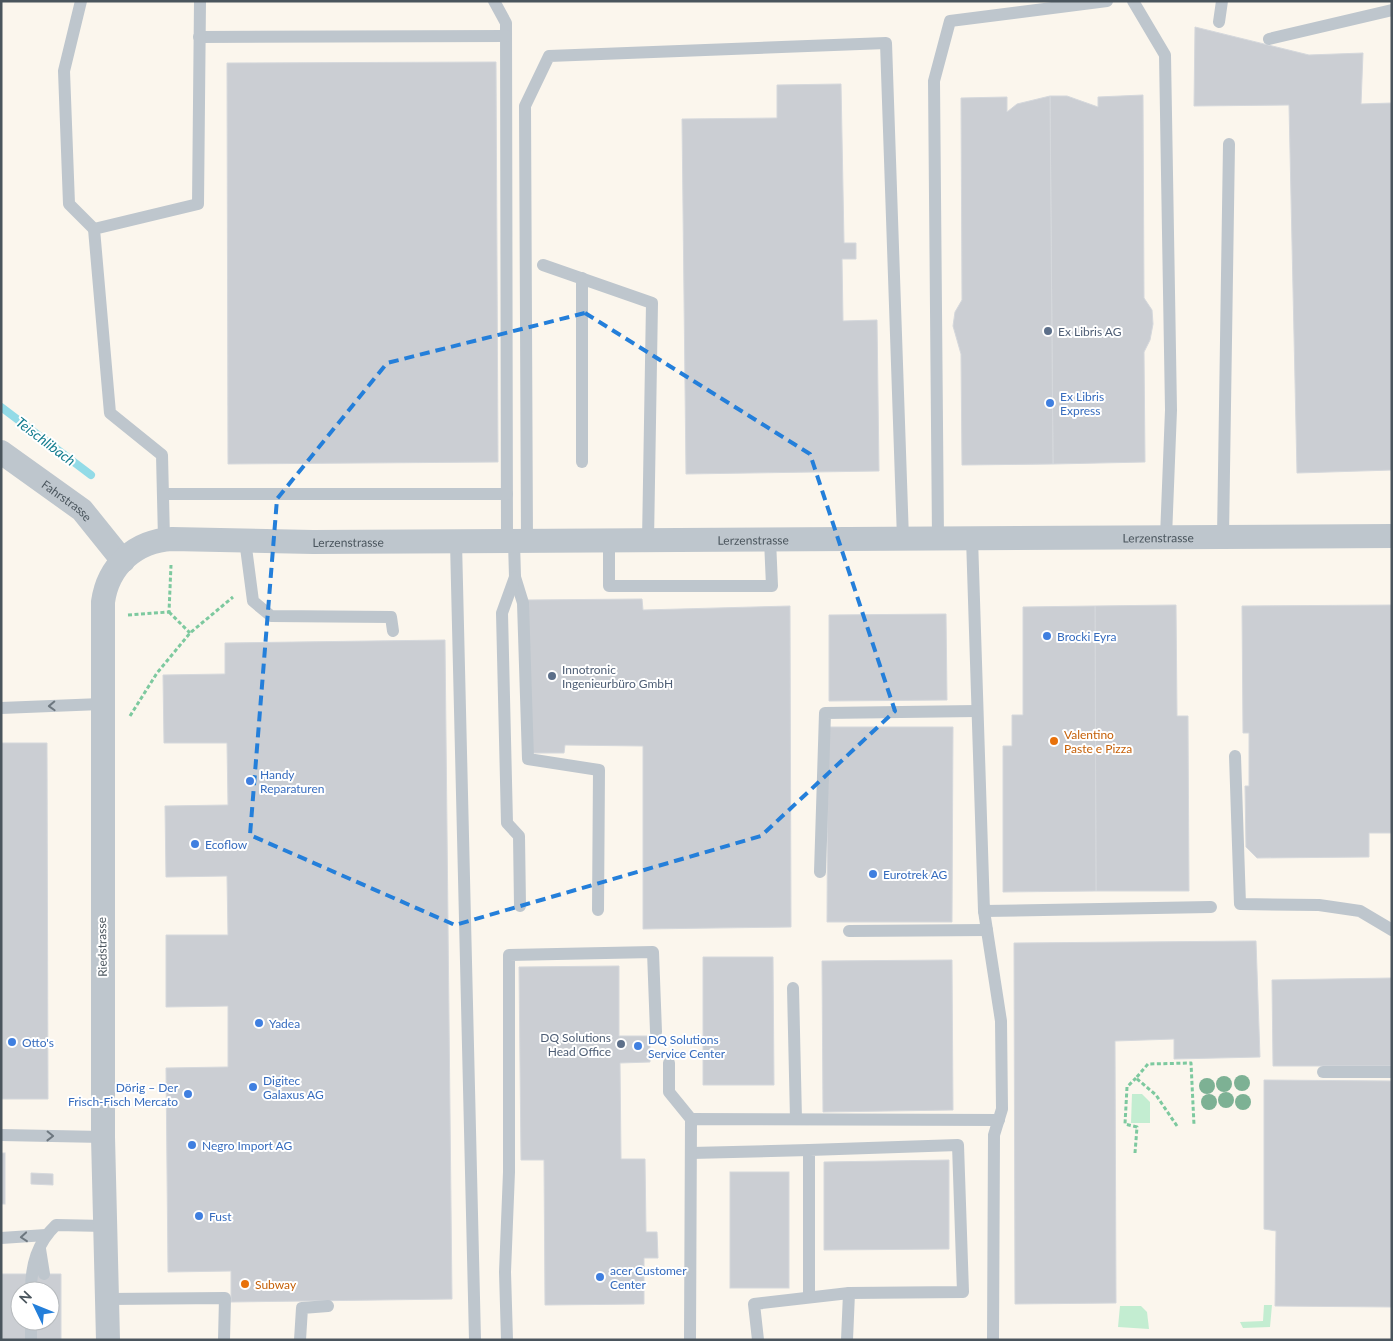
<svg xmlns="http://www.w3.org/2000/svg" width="1393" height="1341" viewBox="0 0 1393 1341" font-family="Lato,sans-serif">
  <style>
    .commercial { fill: #fbf6ed; fill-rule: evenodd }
    .green { fill: #c3edd1 }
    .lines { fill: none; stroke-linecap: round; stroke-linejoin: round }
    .stream { stroke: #93dbe7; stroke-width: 8 }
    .building { fill: #cbced3; stroke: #d5d8dc; fill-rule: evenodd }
    .path { stroke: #7dc99f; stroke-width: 3; stroke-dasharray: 4 2.5; stroke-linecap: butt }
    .service { stroke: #bec6cd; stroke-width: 12 }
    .minor { stroke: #bec6cd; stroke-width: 24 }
    .tree { fill: #7db194 }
    .oneway { stroke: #6d777f }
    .marked { fill: none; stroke: #247fda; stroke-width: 4; stroke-dasharray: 10 6; stroke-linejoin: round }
    .service-dot { fill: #5c6f8a; stroke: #fff; stroke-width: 2 }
    .shop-dot { fill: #3f7fe0; stroke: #fff; stroke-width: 2 }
    .food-dot { fill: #e8710a; stroke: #fff; stroke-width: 2 }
    .labels { text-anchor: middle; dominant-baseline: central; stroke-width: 4; stroke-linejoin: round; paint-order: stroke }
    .service-label { font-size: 12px; fill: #4e5e75; stroke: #fff; text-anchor: start }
    .shop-label { font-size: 12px; fill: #366cbe; stroke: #fff; text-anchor: start }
    .street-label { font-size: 12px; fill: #4a555d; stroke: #fff }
    .food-label { font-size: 12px; fill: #c56008; stroke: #fff; text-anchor: start }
    .water-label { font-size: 14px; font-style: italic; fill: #147d8f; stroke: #fff }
  </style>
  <rect width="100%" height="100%" fill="#f3f1f1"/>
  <!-- commercial -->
  <path class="commercial" d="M1,1H1392V1340H1ZM20,1291H50V1321H20Z"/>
  <!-- green -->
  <g class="green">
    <path d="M1132,1094H1142L1150,1102V1123H1131Z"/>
    <path d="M1264,1305H1272L1270,1327L1243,1328L1240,1322L1263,1321Z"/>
    <path d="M1120,1306H1141L1147,1312L1149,1329L1118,1327Z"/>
  </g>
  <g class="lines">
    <!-- stream -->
    <path class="stream" d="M1,407L91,475"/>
  </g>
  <!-- building -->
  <g class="building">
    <path d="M1195,27L1309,55L1363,53L1361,104L1392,103V470L1297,473L1289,105L1194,106Z"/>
    <path d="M496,62L498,462L228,464L227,63Z"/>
    <path d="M841,84L844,243H856V259H842L843,321L877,320L879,471L686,474L682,119L777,118V85Z"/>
    <path d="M1143,95L1144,298L1152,310L1153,324L1150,340L1144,352L1145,462L1053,464L1050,96H1067L1098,107V97Z"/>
    <path d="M1050,96L1053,464L962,465L961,354L953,326L955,312L962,300L961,98L1007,97V112L1017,104Z"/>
    <path d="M642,599L643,610L790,606L791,927L643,929V746L565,745L564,753H528L526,600Z"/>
    <path d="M1176,605L1177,716H1188L1189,891H1096L1095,606Z"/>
    <path d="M1392,605V833H1369V857L1257,858L1246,847L1245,786H1249V733H1243L1242,606Z"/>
    <path d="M1095,606L1096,891L1003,892V746H1012V715H1023V607Z"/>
    <path d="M946,614L947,700L829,701V615Z"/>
    <path d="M445,640L452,1299L231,1302V1271L168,1272L166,1068L228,1067V1006L166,1007V935H228L227,876L166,877L165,806L228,805L227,743H164L163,675L225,674V643Z"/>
    <path d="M828,727H953L952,922H827Z"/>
    <path d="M1,743H47L48,1099H1Z"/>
    <path d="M1256,941L1260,1057L1174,1059V1039L1115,1041L1116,1303L1015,1304L1014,943Z"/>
    <path d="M703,957H773L774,1085H703Z"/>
    <path d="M952,960L953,1110L823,1112L822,961Z"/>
    <path d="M619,966V1036H650V1062L620,1063L621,1159H645L646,1232H657L658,1258H644V1304L545,1305L544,1160H521L519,967Z"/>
    <path d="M1392,978V1066H1273L1272,980Z"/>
    <path d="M1264,1080L1392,1081V1307L1275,1306L1276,1231L1264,1229Z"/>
    <rect x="1" y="1153" width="4" height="51"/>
    <path d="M949,1160V1249L824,1250V1162Z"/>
    <rect x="730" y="1172" width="59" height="116"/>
    <path d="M31,1173L53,1174V1185L31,1184Z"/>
    <path d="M1,1274H61V1340H1ZM20,1291H50V1321H20Z"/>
  </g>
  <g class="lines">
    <!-- path -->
    <g class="path">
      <path d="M169,612L190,633"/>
      <path d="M128,615L169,612L171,565"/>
      <path d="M130,716L157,673L190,633L233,597"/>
      <path d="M1177,1126L1156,1095L1136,1078L1148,1064L1191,1063L1194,1125"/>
      <path d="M1135,1153L1137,1127L1125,1124L1127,1087L1136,1078"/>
    </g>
    <!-- service -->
    <g class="service">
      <path d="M81,1L64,71L69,204L94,229"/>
      <path d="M494,1L506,23L507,542"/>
      <path d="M1133,1L1165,55L1171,410L1166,537"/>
      <path d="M1219,22L1222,1"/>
      <path d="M199,37L506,36"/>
      <path d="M1269,39L1392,10"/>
      <path d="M543,265L652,303L648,541"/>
      <path d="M582,462V278"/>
      <path d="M163,494H507"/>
      <path d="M1223,537L1229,144"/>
      <path d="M972,538L984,911L1211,907"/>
      <path d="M164,539L162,455L110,413L94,229L198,204L200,1"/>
      <path d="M938,539L934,81L950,21L1107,1"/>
      <path d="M245,540L253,601L271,616L391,617L393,631"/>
      <path d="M609,541V586H772L770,540"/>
      <path d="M456,542L475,1340"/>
      <path d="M514,542L515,577L523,603L528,759L599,770L598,910"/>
      <path d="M527,542L525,106L549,56L886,43L903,539"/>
      <path d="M515,577L502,613L507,823L519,836L520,906"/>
      <path d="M1,708L101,704"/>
      <path d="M1235,756L1240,904L1319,905L1360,911L1392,930"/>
      <path d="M820,872L825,713L977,711"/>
      <path d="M984,911L1001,1021L1002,1109L994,1135L993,1340"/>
      <path d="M849,931L987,930"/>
      <path d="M793,988L796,1119"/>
      <path d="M669,1063V1092L691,1119"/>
      <path d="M1323,1072H1392"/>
      <path d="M1,1135L103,1137"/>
      <path d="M691,1153L809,1150"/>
      <path d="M1,1238L46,1235"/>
      <path d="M40,1249L44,1274"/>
      <path d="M31,1291C31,1265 37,1243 56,1225L105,1226"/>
      <path d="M809,1297V1150L958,1145L963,1292L849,1293L847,1340"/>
      <path d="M107,1299L225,1298L224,1340"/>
      <path d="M31,1340V1321"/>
      <path d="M300,1340L302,1308L328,1306"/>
      <path d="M507,1340L505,1272L509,1172V955L653,952L656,1032"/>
      <path d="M690,1340L691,1119L999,1120"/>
      <path d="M758,1340L754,1304L849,1293"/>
    </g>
    <!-- minor -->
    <g class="minor">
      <path id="s1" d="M1,452L82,510L123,561"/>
      <path id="s2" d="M108,1340L103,1137V602C108,566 135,541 172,539L313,542L1392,536"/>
    </g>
  </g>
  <!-- trees -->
  <g class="tree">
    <circle cx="1242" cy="1083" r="8"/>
    <circle cx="1224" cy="1084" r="8"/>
    <circle cx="1207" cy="1086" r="8"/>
    <circle cx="1226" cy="1100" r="8"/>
    <circle cx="1209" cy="1102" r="8"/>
    <circle cx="1243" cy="1102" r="8"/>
  </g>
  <!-- one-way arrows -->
  <defs><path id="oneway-chevron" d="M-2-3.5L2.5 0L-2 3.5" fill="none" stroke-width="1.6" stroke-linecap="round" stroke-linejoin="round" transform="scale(1.25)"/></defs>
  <g class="oneway">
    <use href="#oneway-chevron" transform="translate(52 706) rotate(178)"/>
    <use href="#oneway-chevron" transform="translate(50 1136) rotate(1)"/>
    <use href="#oneway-chevron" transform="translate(24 1237) rotate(175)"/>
  </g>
  <!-- marked area -->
  <path class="marked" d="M585,313L810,454L895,711L761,836L455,925L250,835L277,499L387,363Z"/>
  <!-- markers -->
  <g class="service-dot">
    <circle cx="1048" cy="331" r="5"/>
    <circle cx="552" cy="676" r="5"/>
    <circle cx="621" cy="1044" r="5"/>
  </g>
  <g class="shop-dot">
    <circle cx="1050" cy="403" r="5"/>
    <circle cx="1047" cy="636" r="5"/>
    <circle cx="250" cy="781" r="5"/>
    <circle cx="195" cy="844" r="5"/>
    <circle cx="873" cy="874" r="5"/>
    <circle cx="259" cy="1023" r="5"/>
    <circle cx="12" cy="1042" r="5"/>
    <circle cx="638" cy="1046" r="5"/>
    <circle cx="253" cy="1087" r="5"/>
    <circle cx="188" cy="1094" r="5"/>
    <circle cx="192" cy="1145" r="5"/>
    <circle cx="199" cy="1216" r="5"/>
    <circle cx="600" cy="1277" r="5"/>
  </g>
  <g class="food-dot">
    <circle cx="1054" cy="741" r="5"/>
    <circle cx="245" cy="1284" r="5"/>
  </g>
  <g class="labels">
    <!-- service labels -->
    <g class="service-label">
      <text x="1058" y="331">Ex Libris AG</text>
      <text x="562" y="669">Innotronic<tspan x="562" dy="14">Ingenieurbüro GmbH</tspan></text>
      <text x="611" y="1037" text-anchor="end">DQ Solutions<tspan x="611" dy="14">Head Office</tspan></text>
    </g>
    <!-- shop labels -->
    <g class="shop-label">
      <text x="1060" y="396">Ex Libris<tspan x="1060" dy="14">Express</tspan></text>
      <text x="1057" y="636">Brocki Eyra</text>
      <text x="260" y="774">Handy<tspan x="260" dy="14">Reparaturen</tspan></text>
      <text x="205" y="844">Ecoflow</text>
      <text x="883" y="874">Eurotrek AG</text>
      <text x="269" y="1023">Yadea</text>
      <text x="648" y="1039">DQ Solutions<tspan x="648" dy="14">Service Center</tspan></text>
      <text x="22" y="1042">Otto's</text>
      <text x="263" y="1080">Digitec<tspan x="263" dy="14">Galaxus AG</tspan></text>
      <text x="178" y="1087" text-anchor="end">Dörig – Der<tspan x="178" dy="14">Frisch-Fisch Mercato</tspan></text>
      <text x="202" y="1145">Negro Import AG</text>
      <text x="209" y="1216">Fust</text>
      <text x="610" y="1270">acer Customer<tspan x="610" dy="14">Center</tspan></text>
    </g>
    <!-- street labels -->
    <g class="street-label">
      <text stroke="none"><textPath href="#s1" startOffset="82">Fahrstrasse</textPath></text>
      <text stroke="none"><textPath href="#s2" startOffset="1826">Lerzenstrasse</textPath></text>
      <text stroke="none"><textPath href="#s2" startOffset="1421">Lerzenstrasse</textPath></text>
      <text stroke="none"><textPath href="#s2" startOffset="1016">Lerzenstrasse</textPath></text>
      <text transform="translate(102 947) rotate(-91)">Riedstrasse</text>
    </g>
    <!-- food labels -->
    <g class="food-label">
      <text x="1064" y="734">Valentino<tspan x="1064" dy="14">Paste e Pizza</tspan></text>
      <text x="255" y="1284">Subway</text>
    </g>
    <!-- water labels -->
    <g class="water-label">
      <text transform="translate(46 441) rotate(37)">Teischlibach</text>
    </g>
  </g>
  <!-- border -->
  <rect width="1393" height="1341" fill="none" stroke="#4a555d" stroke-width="5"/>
  <!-- north arrow -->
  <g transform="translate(35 1306) rotate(313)"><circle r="24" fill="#ffffff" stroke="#b7bbbe"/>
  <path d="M0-4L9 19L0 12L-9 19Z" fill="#247fda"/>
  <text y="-8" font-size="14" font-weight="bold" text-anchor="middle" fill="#4a555d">N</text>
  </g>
</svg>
